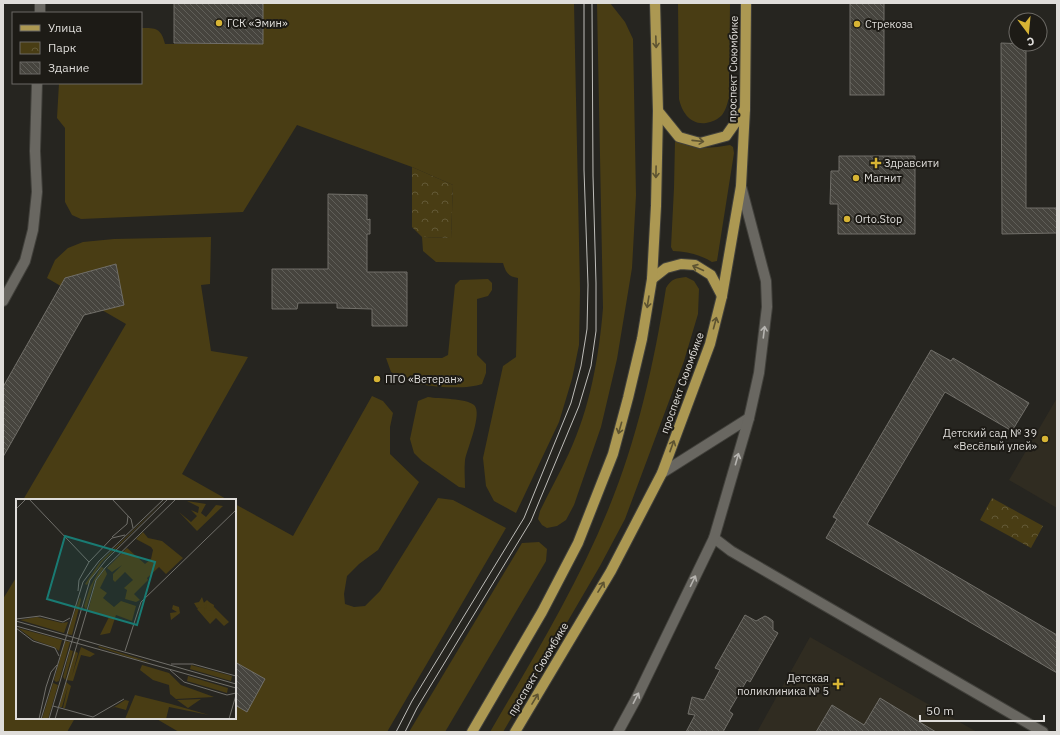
<svg xmlns="http://www.w3.org/2000/svg" width="1060" height="735" viewBox="0 0 1060 735" font-family="'IBM Plex Sans',sans-serif">
  <style>
    .built { fill: #302c21 }
    .grass { fill: #493d14 }
    .park { fill: url(#park-crowns) }
    .building { fill: url(#building-back-hatch); stroke: #716f69 }
    .lines { fill: none; stroke-linecap: round; stroke-linejoin: round }
    .minor-casing { stroke: #41403b; stroke-width: 12 }
    .major-casing { stroke: #41403b; stroke-width: 12 }
    .minor { stroke: #696761; stroke-width: 10 }
    .major { stroke: #ac9852; stroke-width: 10 }
    .tram { stroke: #bebdb9; stroke-width: 1 }
    .oneway { stroke: #5d5331 }
    .oneway2 { stroke: #b6b4b0 }
    .poi-dot { fill: #d7b434; stroke: #1d1b16; stroke-width: 1.5 }
    .labels { text-anchor: middle; dominant-baseline: central; stroke-width: 4; stroke-linejoin: round; paint-order: stroke }
    .poi-label { font-size: 11px; fill: #dfddda; stroke: #1d1b16; text-anchor: start }
    .street-label { font-size: 11px; fill: #dfddda; stroke: #1d1b16 }
    .inset-road { fill: none; stroke: #706f6a; stroke-width: 1 }
    .view { fill: #197b73; fill-opacity: 0.15; stroke: #197b73; stroke-width: 2 }
    .inset-edge { fill: none; stroke: #dfddda; stroke-width: 2 }
  </style>
  <defs>
    <pattern id="park-crowns" width="20" height="18" patternUnits="userSpaceOnUse"><rect width="20" height="18" fill="#493d14"/><path d="M2 6a3 3 0 1 1 6 0M12 15a3 3 0 1 1 6 0" fill="none" stroke="#635936"/></pattern>
    <pattern id="building-back-hatch" width="6" height="6" patternUnits="userSpaceOnUse"><rect width="6" height="6" fill="#46443e"/><path d="M-1 5l2 2M0 0l6 6M5-1l2 2" fill="none" stroke="#605f59"/></pattern>
  </defs>
  <rect width="100%" height="100%" fill="#262520"/>
  <!-- built -->
  <g class="built">
    <path d="M1057,398V508L1009,480Z"/>
    <path d="M810,637L977,732H757Z"/>
  </g>
  <!-- grass -->
  <g class="grass">
    <path d="M263,3H574L580,290L579,345L572,379L559,422L516,513L494,501L486,486L483,458L503,366L516,357L518,278C508,276 506,273 503,263L436,262L423,251L422,237L451,238L453,185L412,167L297,125L243,212L81,219L72,215L65,202V128L57,118L59,83H141V28C156,28 161,28 165,44L263,43Z"/>
    <path d="M597,3H610L625,22L633,39L636,195L632,268L617,359L601,427L574,505L566,520L557,526L547,528L542,525L538,519L540,511C549,492 560,473 569,453C590,408 599,357 603,308Z"/>
    <path d="M678,3H730L729,98C727,104 726,110 722,115C717,120 712,122 706,123C690,125 682,112 679,99Z"/>
    <path d="M675,141C681,140 687,146 694,147C706,149 718,147 730,145L733,147L734,153L717,261L712,262C699,254 688,252 673,251L671,247L674,188Z"/>
    <path d="M211,237L210,284L201,285L211,351L248,357L182,474L228,500H23L126,324L47,278L55,260L68,248L83,242L114,239Z"/>
    <path d="M686,277L694,281L699,289L698,314L684,361L625,519L600,566L503,732H490C532,660 576,588 608,510C637,440 654,364 666,288C671,279 676,278 686,277Z"/>
    <path d="M488,279L492,283V290L488,296L477,299V355L486,364V373L482,384C466,390 427,387 411,382C404,380 397,375 391,372L386,358H442L448,355L455,285L460,280Z"/>
    <path d="M372,396L383,401L393,413L390,427V454L419,482L378,550L359,564L347,576L344,594L345,604L354,607L365,606L380,591L438,498L453,500L506,528L387,732H179L155,718H235V504L293,536Z"/>
    <path d="M428,397C440,399 465,398 474,405C483,413 467,449 465,460C464,469 465,479 465,488L459,487L422,461L414,453L410,439L418,401Z"/>
    <path d="M539,542L547,549L546,561L445,732H409L522,543Z"/>
    <path d="M17,576V718H75L67,732H3V599Z"/>
  </g>
  <!-- park -->
  <g class="park">
    <path d="M412,167L453,185L451,238L422,237L412,227Z"/>
    <path d="M992,498L1043,526L1031,548L980,520Z"/>
  </g>
  <!-- building -->
  <g class="building">
    <path d="M174,3H263V44L174,43Z"/>
    <rect x="850" y="3" width="34" height="92"/>
    <path d="M1001,43L1026,44V208H1057V233L1002,234Z"/>
    <path d="M839,156H915V234H838V204H830L831,171H839Z"/>
    <path d="M328,194L367,195V220L370,219V234H367V272H407V326H372V309L337,308V303H298L297,309H272V269H328Z"/>
    <path d="M116,264L124,305L84,315L3,457V387L65,278Z"/>
    <path d="M931,350L951,361L953,358L1029,403L1012,431L945,392L867,524L1057,635V673L826,538L837,519L833,517Z"/>
    <path d="M745,615L756,621L765,616L769,618L773,621V630L778,633L750,682L747,680L729,711L733,714L723,732H686L695,715L688,714L692,697L704,700L720,670L715,668Z"/>
    <path d="M235,662L265,679L247,712L235,705Z"/>
    <path d="M880,698L936,732H816L832,705L864,725Z"/>
  </g>
  <g class="lines">
    <!-- minor casing -->
    <g class="minor-casing">
      <g id="minor">
        <path d="M40,13V3"/>
        <path d="M3,301L25,261L33,230L37,192L35,151L37,83"/>
        <path d="M662,473L749,418"/>
        <path d="M714,538L731,551L1043,732"/>
        <path d="M618,732L636,699L714,538L749,418L759,373L767,307L766,281L741,186"/>
      </g>
    </g>
    <!-- major casing -->
    <g class="major-casing">
      <g id="major">
        <path d="M658,111L679,137L700,143L726,136L745,109"/>
        <path d="M652,279L666,268L681,264L695,265L711,275L722,296"/>
        <path d="M472,732L542,612L578,543L613,454L628,398L642,339L652,279L656,206L658,111L655,3"/>
        <path d="M515,732L611,571L662,473L710,344L722,296L741,186L745,109L746,3"/>
      </g>
    </g>
    <!-- minor -->
    <use href="#minor" class="minor"/>
    <!-- major -->
    <use href="#major" class="major"/>
    <!-- tram -->
    <g class="tram">
      <path d="M396,732L412,701L524,518L571,403L581,366L587,329L588,285L584,170V3"/>
      <path d="M405,732L417,708L531,521L579,406L591,366L596,331V283L593,176L592,3"/>
    </g>
  </g>
  <!-- one-way arrows -->
  <defs><path id="oneway-shaft" d="M-6 0H5M1.5-3L5.5 0L1.5 3" fill="none" stroke-width="1.6" stroke-linecap="round" stroke-linejoin="round"/></defs>
  <g class="oneway">
    <use href="#oneway-shaft" transform="translate(656 42) rotate(88)"/>
    <use href="#oneway-shaft" transform="translate(698 141) rotate(6)"/>
    <use href="#oneway-shaft" transform="translate(656 172) rotate(91)"/>
    <use href="#oneway-shaft" transform="translate(698 268) rotate(-156)"/>
    <use href="#oneway-shaft" transform="translate(648 302) rotate(99)"/>
    <use href="#oneway-shaft" transform="translate(715 323) rotate(-75)"/>
    <use href="#oneway-shaft" transform="translate(620 428) rotate(106)"/>
    <use href="#oneway-shaft" transform="translate(672 446) rotate(-70)"/>
    <use href="#oneway-shaft" transform="translate(601 587) rotate(-59)"/>
    <use href="#oneway-shaft" transform="translate(535 699) rotate(-59)"/>
  </g>
  <g class="oneway2">
    <use href="#oneway-shaft" transform="translate(764 332) rotate(-83)"/>
    <use href="#oneway-shaft" transform="translate(737 459) rotate(-74)"/>
    <use href="#oneway-shaft" transform="translate(693 581) rotate(-64)"/>
    <use href="#oneway-shaft" transform="translate(636 698) rotate(-63)"/>
  </g>
  <!-- markers -->
  <g class="poi-dot">
    <circle cx="219" cy="23" r="4"/>
    <circle cx="857" cy="24" r="4"/>
    <path d="M874 157h4v4h4v4h-4v4h-4v-4h-4v-4h4z"/>
    <circle cx="856" cy="178" r="4"/>
    <circle cx="847" cy="219" r="4"/>
    <circle cx="377" cy="379" r="4"/>
    <circle cx="1045" cy="439" r="4"/>
    <path d="M836 678h4v4h4v4h-4v4h-4v-4h-4v-4h4z"/>
  </g>
  <g class="labels">
    <!-- poi labels -->
    <g class="poi-label">
      <text x="227" y="23">ГСК «Эмин»</text>
      <text x="865" y="24">Стрекоза</text>
      <text x="884" y="163">Здравсити</text>
      <text x="864" y="178">Магнит</text>
      <text x="855" y="219">Orto.Stop</text>
      <text x="385" y="379">ПГО «Ветеран»</text>
      <text x="1037" y="433" text-anchor="end">Детский сад № 39<tspan x="1037" dy="13">«Весёлый улей»</tspan></text>
      <text x="829" y="678" text-anchor="end">Детская<tspan x="829" dy="13">поликлиника № 5</tspan></text>
    </g>
    <!-- street labels -->
    <g class="street-label">
      <text transform="translate(733 69) rotate(-89)">проспект Сююмбике</text>
      <text transform="translate(682 383) rotate(-70)">проспект Сююмбике</text>
      <text transform="translate(538 669) rotate(-59)">проспект Сююмбике</text>
    </g>
  </g>
  <!-- overview -->
  <g transform="translate(16 499)">
    <rect width="220" height="220" fill="#262520"/>
    <path d="M150,0L86,63L71,86L69,85L84,63ZM171,2L190,5L185,14L190,18L200,6L207,7L181,32L163,13L175,23L181,17L175,11L182,14L183,8ZM127,33L132,39L146,42L167,59L150,75L143,68L131,79L132,81L118,95L124,101L120,103L109,100L111,91L108,89L117,81L109,73L99,83L97,81V75L106,66L96,73L91,69L111,49L129,65L135,60L137,51L135,48L120,40ZM85,68L88,69L78,83L70,111L68,107L74,88ZM89,70L91,75L84,89L91,94L87,99L98,108L105,102L120,107L116,122L100,116L94,134L84,136L93,118L72,112L80,82ZM64,98L65,101L56,136L51,135ZM191,101L213,123L208,127L200,119L194,125L181,110ZM21,118L46,124L52,123L48,134L4,121ZM2,129L46,141L43,152L38,148L18,141ZM49,142L54,143L43,182L40,183L38,181ZM65,148L79,155L74,158L65,156L57,182L50,181L58,152L62,154L56,177ZM82,148L83,147L134,163L119,160ZM54,151L57,152L49,181L47,178ZM126,166L153,174L165,186L198,198L160,200L154,195L153,186L137,181L124,171ZM175,166L216,177L215,182L174,170ZM172,177L212,189L211,194L171,182ZM50,183L55,187L49,209H47L52,187L46,208H43ZM37,184L42,186L32,220H26ZM119,196L155,205L193,216L153,208L150,220H109ZM185,200L172,209L161,201ZM109,201L113,202L110,211L99,208L95,210Z" fill="#493d14"/>
    <path d="M186,98L190,110L191,102L198,106L197,112L192,111L189,115L188,108L181,109L178,104L183,103ZM157,106L163,108L164,114L155,121L154,114L161,113L156,110Z" fill="#493d14"/>
    <path class="inset-road" d="M13,0L73,63M96,0L115,20L117,29M0,10L10,0M96,38L111,25L112,17M62,92L63,81L73,63L96,39L109,36M0,120L24,117L47,123L54,119M0,122L220,185M0,127L220,189M0,129L17,142L39,149L43,157M109,152L125,103L220,11M155,165H177L220,177M154,171L168,183L211,196L220,194M37,207L77,218L108,200M23,220L30,188L35,173L41,166M25,220L67,83L83,62L148,0M33,220L74,81L90,61L152,0M39,220L80,81L89,69L160,0M213,220L220,196"/>
    <path class="view" d="M49,37L139,63L121,126L31,100Z"/>
    <rect width="220" height="220" class="inset-edge"/>
  </g>
  <!-- border -->
  <rect width="1060" height="735" fill="none" stroke="#dfddda" stroke-width="8"/>
  <!-- legend -->
  <rect x="12" y="12" width="130" height="72" fill="#1d1b16" stroke="#6b6964"/>
  <rect x="20" y="25" width="20" height="6" fill="#ac9852" stroke="#6b6964"/>
  <text x="48" y="32" font-size="12" fill="#dfddda">Улица</text>
  <rect x="20" y="42" width="20" height="12" fill="url(#park-crowns)" stroke="#6b6964"/>
  <text x="48" y="52" font-size="12" fill="#dfddda">Парк</text>
  <rect x="20" y="62" width="20" height="12" fill="url(#building-back-hatch)" stroke="#6b6964"/>
  <text x="48" y="72" font-size="12" fill="#dfddda">Здание</text>
  <!-- north arrow -->
  <g transform="translate(1028 32) rotate(164)"><circle r="19" fill="#1d1b16" stroke="#6b6964"/>
  <path d="M0-3L7 15L0 10L-7 15Z" fill="#d7b434"/>
  <text y="-6" font-size="11" font-weight="bold" text-anchor="middle" fill="#dfddda">С</text>
  </g>
  <!-- scale -->
  <path d="M920 715v6h124v-6" fill="none" stroke="#dfddda" stroke-width="2"/>
  <text x="926" y="715" font-size="12" fill="#dfddda" stroke="#1d1b16" stroke-width="3" paint-order="stroke">50 m</text>
</svg>
